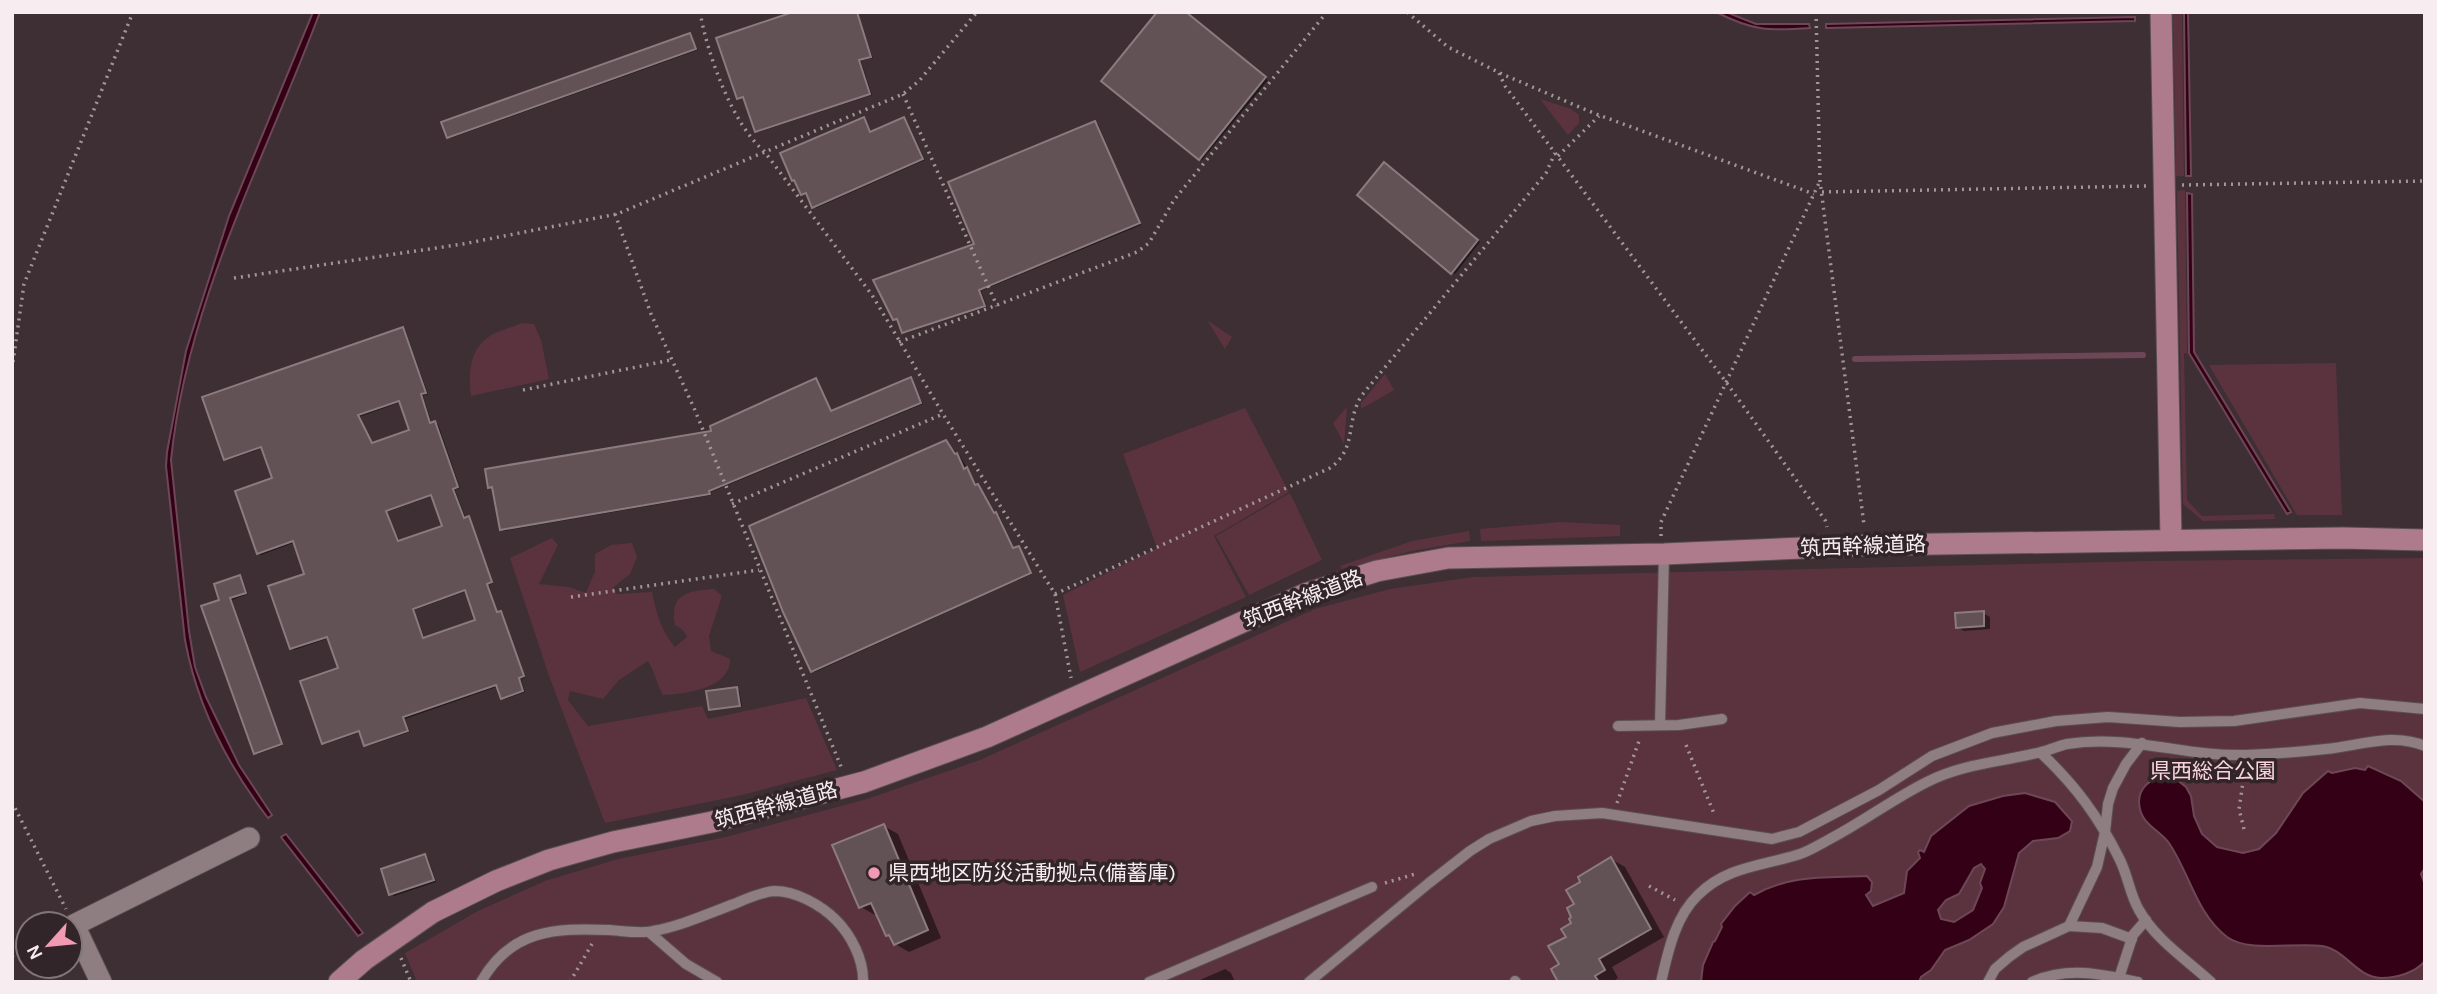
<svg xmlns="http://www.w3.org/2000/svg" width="2437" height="994" viewBox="0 0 2437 994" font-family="Karla,'Noto Sans JP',sans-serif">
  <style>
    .green { fill: #5b333f }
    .water { fill: #330015; stroke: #6e4757; stroke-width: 2; fill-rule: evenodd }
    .shadow { fill: #0007; fill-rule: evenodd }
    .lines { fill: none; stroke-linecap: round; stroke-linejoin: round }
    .stream { stroke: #6e4757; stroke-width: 6 }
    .building { fill: #625256; stroke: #8b7b7f; stroke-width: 2; fill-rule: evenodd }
    .lane-casing { stroke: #5a4f52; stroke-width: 12 }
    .street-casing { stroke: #5a4f52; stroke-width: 23 }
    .secondary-casing { stroke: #5a4f52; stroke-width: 23 }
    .path { stroke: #a2969a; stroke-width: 3.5; stroke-dasharray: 2 5; stroke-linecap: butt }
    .lane { stroke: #8e7e82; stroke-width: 10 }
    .street { stroke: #8e7e82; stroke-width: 21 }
    .secondary { stroke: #ae7b8c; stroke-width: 21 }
    .poi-dot { fill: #f19ab4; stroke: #322529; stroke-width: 2.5 }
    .labels { text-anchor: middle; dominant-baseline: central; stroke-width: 7; stroke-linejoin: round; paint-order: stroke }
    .street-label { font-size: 21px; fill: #f7edf0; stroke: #322529 }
    .park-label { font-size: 21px; fill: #fcd4df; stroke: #322529 }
    .poi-label { font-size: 21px; fill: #f7edf0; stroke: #322529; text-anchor: start }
  </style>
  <rect width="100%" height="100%" fill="#3d2f33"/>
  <!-- green -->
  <g class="green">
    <path d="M2173,12H2182L2184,176H2176Z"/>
    <path d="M1540,99L1571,109L1579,115V123L1568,135Z"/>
    <path d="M2185,190L2187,353H2184L2187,500L2202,516L2274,514L2275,519L2203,521L2183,504L2177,191Z"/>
    <path d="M1207,320L1232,337L1225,349Z"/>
    <path d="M522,323L534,324L541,340L549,379L471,396C469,377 468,353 486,339C495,331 511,328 522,323Z"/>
    <path d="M2336,363L2342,515H2297L2209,365Z"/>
    <path d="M1385,374L1394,390L1361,409V403Z"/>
    <path d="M1347,407L1344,444L1333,423Z"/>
    <path d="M1245,408L1289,492L1214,536L1246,597L1080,672L1063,595L1157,548L1123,454Z"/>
    <path d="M1290,493L1322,560L1249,595L1216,536Z"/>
    <path d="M1560,522L1620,525V536L1481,541L1480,529Z"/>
    <path d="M1469,531L1470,541L1412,551L1342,569L1340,566L1412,541Z"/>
    <path d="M552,538L558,545L539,584L569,587L586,593L595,571V554L611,545L632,543L637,557L630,574L614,587L616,594L652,592C656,612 661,631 675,647L687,637L683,630L675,625C669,593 689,591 714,589L722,596L709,636L711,651L730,659C731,688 686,694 663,695C656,683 655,672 648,661L619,680L603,699L570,691L568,700L588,726L702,706L708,719L806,698L837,770L742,795L605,823L549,676L510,558Z"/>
    <path d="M2425,558V982H417L405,953L478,911L545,881L618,859L726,837L867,799L980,760L1315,609L1390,589L1473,577L2149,561Z"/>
  </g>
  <!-- water -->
  <g class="water">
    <path d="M313,12H320C265,159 187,301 171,460L189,631L195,667L206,697L239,765L272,815L268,818C228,766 197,705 185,640L166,466L167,452L186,351L229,216Z"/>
    <path d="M1716,12H1726L1756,24H1809L1810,28C1769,31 1753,31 1716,12Z"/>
    <path d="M2184,12H2188L2191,176H2186Z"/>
    <path d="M2135,17V21L1826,28V24Z"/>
    <path d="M2187,193L2192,194L2194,352L2291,512L2287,514L2189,353Z"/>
    <path d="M2368,766L2401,781L2425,802V868L2421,874L2425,885V961C2415,973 2396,978 2381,978C2356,977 2345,949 2322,946C2295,942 2249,953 2227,937C2196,913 2190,874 2169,843C2158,828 2140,825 2139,802C2139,787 2150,781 2161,775L2177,780L2186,787L2191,796L2194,816L2202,834L2217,847L2243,853L2259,849L2276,833L2303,793L2328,771L2332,773L2355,768L2365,770Z"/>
    <path d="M2025,793L2055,802L2072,821L2070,831L2058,838L2033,841L2019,853L2004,907L1993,924L1969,940L1945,950L1931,970L1921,977L1919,982H1701L1703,965L1713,942L1715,941L1722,927L1721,924L1735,906L1750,892L1754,895C1792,874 1825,878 1867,876L1872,882L1871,891L1866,895L1873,906L1904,893L1907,871L1920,858L1918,852L1920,850L1924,852L1931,836L1969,806L2003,796ZM1981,864L1985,869L1980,883L1982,888L1973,910L1954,922L1941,919L1938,910L1946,900L1959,894L1974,868Z"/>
    <path d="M286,834L363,933L358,936L281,837Z"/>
  </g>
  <!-- shadow -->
  <g class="shadow">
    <path d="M856,12L873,58L861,61L872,95L759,132L757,131L745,98L739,97Z"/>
    <path d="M1185,12L1268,80L1202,160L1200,159Z"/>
    <path d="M690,35L698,50L451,138L449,137Z"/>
    <path d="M863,119L872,133L904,119L907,121L925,160L816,208L808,194H803Z"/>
    <path d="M1095,123L1098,124L1141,225L981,291L987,307L906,333L903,332L899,320L895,319L976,245Z"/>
    <path d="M1387,165L1480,242L1455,274L1452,272Z"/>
    <path d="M402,329L405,330L428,394L423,396L432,424H438L460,488L455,490L466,519L471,520L493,583L489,585L498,613L503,614L525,678L521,679L525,692L505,699L499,686L405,719L410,732L368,746L361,732L326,744L324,743L340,669L329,638L294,650L292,648L307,575L296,542L261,555L258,553L274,479L263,448L228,460L226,459ZM401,402L411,431L373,444L359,417ZM433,496L444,527L400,542L387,512ZM467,591L477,621L425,639L414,610Z"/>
    <path d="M911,379L923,404L711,492L712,495L504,531L501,529L494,488L489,487L714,432L816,380L832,412Z"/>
    <path d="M946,442L960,456L977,486L981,488L995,514L999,515L1015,550L1021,549L1032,574L815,672L812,671Z"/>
    <path d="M240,577L242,578L248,594L232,600L283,745L258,754L255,753L221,601Z"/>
    <path d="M1983,613L1990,617V629L1964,631L1957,627Z"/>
    <path d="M737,689L739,690L742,706L713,710L710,709Z"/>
    <path d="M884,826L898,834L941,938L909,952L895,944L892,937L887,934L878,914L875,915L861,907Z"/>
    <path d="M425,856L428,858L436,882L394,896L391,894Z"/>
    <path d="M1611,859L1625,867L1664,937L1612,967L1618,978L1612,982H1552L1558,978L1573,924L1576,904Z"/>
    <path d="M1225,969L1231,973L1235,982H1201L1200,980Z"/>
  </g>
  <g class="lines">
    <!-- stream -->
    <path class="stream" d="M1855,359L2143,355"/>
  </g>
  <!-- building -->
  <g class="building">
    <path d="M793,12H857L871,57L859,60L870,94L755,132L743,97L737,99L716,38Z"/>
    <path d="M1157,12H1186L1266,77L1199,160L1101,81Z"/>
    <path d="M690,33L696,49L447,138L441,122Z"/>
    <path d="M864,117L870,132L904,117L923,159L812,208L806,193L801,195L794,180L792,181L780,153Z"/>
    <path d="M1095,121L1140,223L979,290L985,306L902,333L897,319L893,320L873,280L974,244L948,182Z"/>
    <path d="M1384,162L1478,240L1451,274L1357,195Z"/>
    <path d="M403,327L426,393L421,394L430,423L435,421L458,487L453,489L464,518L469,516L492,582L487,584L497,612L501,611L524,676L519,678L523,691L501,699L496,685L403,717L408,731L364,746L359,731L322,744L300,681L338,668L327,637L290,649L268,586L304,574L293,541L257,554L235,491L272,478L261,447L224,460L202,397ZM399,401L409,430L372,443L358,415ZM431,495L442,526L398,541L386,511ZM465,590L475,620L423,638L413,609Z"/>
    <path d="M911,377L921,403L709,491L710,494L500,530L492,487L488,488L485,469L711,431L710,426L816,378L831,411Z"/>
    <path d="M946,440L955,454L957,453L964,469L967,467L975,485L978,484L994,513L996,512L1013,548L1019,546L1031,573L811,672L783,612L749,526Z"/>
    <path d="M240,575L246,593L230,598L282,744L254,754L201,606L219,600L214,584Z"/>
    <path d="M1984,611V626L1956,628L1955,613Z"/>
    <path d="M737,687L740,706L709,710L706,691Z"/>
    <path d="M884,824L928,930L894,945L889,935L886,936L871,903L859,908L832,845Z"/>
    <path d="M425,854L434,880L389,895L381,869Z"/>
    <path d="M1611,857L1651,929L1599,959L1605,970L1595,976L1599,982H1558L1551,969L1559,964L1548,946L1566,937L1561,929L1571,923L1569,919L1571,917L1567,908L1574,904L1566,890L1580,882L1578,877Z"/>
  </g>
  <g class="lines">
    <!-- lane casing -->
    <g class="lane-casing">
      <g id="lane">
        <path d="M1660,725L1664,554"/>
        <path d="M1618,726L1679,725L1722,719"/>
        <path d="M2041,753C2075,785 2099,817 2120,860C2128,876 2130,895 2139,910C2155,939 2187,960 2211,982"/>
        <path d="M2069,926L2102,928L2132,939"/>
        <path d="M649,932L686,964L717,982"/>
        <path d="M2119,978L2133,935L2146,920"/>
        <path d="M1515,981L1516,982"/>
        <path d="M481,982C511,929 555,928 610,930C624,931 640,934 653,931C681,926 707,914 734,904C746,899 761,892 774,891C796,891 821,905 836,920C851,935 864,960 863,982"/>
        <path d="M1149,982L1372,887"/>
        <path d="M1309,982L1429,883L1470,851L1489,839L1531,821L1555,816L1602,813L1772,839L1799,832L1879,790L1932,756L1992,733L2056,721L2108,717L2180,722L2234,721L2360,703L2425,709"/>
        <path d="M1661,982C1668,952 1675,917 1698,895C1727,866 1763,866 1800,854C1809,851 1819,845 1828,840C1863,822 1894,798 1929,781C1965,763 2003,762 2041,752C2050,750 2058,746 2067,744C2130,734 2186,757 2246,755C2273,754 2299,752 2326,749C2358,746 2393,732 2425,746"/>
        <path d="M1988,982L1995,969L2009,957L2023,947L2069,926L2097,867L2105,832L2108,804L2113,788L2126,764L2142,743"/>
        <path d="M2032,982C2068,966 2102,974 2138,982"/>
      </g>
    </g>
    <!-- street casing -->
    <g class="street-casing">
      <path id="street" d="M101,982L74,925L249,838"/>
    </g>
    <!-- secondary casing -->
    <g class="secondary-casing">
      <g id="secondary">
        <path d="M2161,12L2171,540"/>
        <path d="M339,982L364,960L433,912L496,881L549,860L613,842L712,822L864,782L987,737L1305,594L1377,571L1448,558L1664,554L1874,545L2343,538L2425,540"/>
      </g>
    </g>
    <!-- path -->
    <g class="path">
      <path d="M700,12C707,53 732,124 764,151L872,295L943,414L1055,594L1071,678"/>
      <path d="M1407,12L1448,47L1504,75L1596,114L1814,194"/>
      <path d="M1816,12L1820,181L1864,525"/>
      <path d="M1499,73L1505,86L1726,382L1825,520L1827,527"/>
      <path d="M903,94L997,306"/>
      <path d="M1558,156L1599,116"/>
      <path d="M2182,185L2425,181"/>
      <path d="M1822,192L2146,186"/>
      <path d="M615,214L651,314L694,408L842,769"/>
      <path d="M234,278L463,244L617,214L903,94L919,81L977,12"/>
      <path d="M899,342L1137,252L1149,243L1174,200L1327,12"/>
      <path d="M12,369L24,284L133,12"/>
      <path d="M523,390L671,360"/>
      <path d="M732,504L943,414"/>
      <path d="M1661,536V522L1819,183"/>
      <path d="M1055,594L1330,468C1358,448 1345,421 1362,395L1546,173L1555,153"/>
      <path d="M571,597L759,570"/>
      <path d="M1686,745L1715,816"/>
      <path d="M12,802L66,909"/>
      <path d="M1617,803L1639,741"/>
      <path d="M2244,829L2239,809L2245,769"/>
      <path d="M1385,883L1415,874"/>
      <path d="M1649,886L1675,900"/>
      <path d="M12,956L28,948"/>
      <path d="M401,958L411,982"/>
      <path d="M570,982L592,944"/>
    </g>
    <!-- lane -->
    <use href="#lane" class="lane"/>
    <!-- street -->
    <use href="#street" class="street"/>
    <!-- secondary -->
    <use href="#secondary" class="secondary"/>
  </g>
  <!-- markers -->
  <circle class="poi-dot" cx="874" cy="873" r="7"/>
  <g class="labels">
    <!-- street labels -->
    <g class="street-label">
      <text transform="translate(1863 546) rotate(-2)">筑西幹線道路</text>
      <text transform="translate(1303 599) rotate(-21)">筑西幹線道路</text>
      <text transform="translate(776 805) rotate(-15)">筑西幹線道路</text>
    </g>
    <!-- park labels -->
    <g class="park-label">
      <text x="2213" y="771">県西総合公園</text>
    </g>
    <!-- poi labels -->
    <g class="poi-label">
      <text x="888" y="873">県西地区防災活動拠点(備蓄庫)</text>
    </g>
  </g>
  <!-- border -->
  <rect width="2437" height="994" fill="none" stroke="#f7edf0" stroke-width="28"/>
  <!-- north arrow -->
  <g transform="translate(49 945) rotate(243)"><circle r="33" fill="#322529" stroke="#817579" stroke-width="2"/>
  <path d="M0-5L12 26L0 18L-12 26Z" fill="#f19ab4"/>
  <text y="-10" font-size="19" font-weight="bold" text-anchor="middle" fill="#f7edf0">N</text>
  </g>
</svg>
